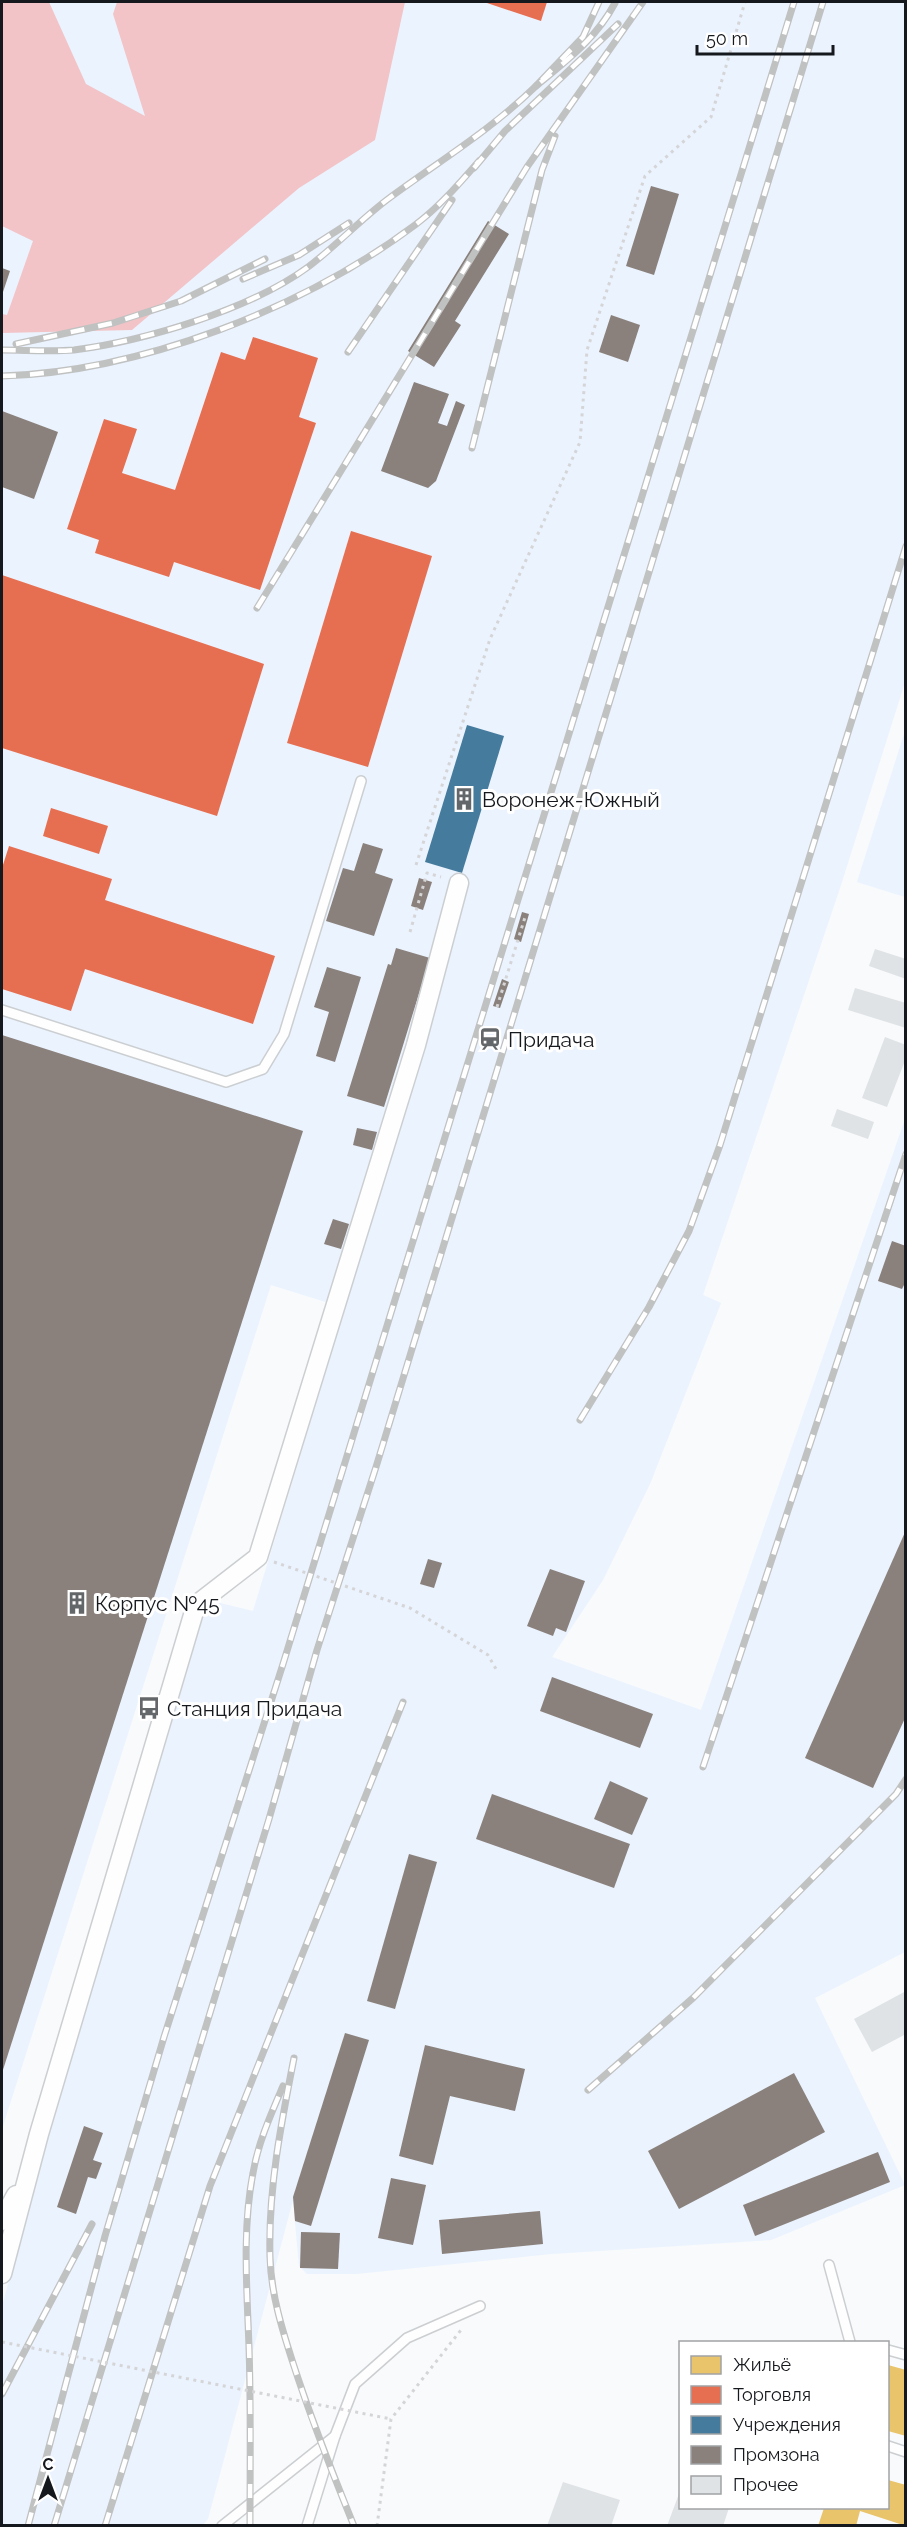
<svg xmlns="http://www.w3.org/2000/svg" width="907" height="2527" viewBox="0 0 907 2527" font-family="Raleway,sans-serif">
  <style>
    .built { fill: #ebf3fe }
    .forest { fill: #f2c4c7 }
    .homes { fill: #e9c46a }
    .shops { fill: #e76f51 }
    .public { fill: #457b9d }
    .industry { fill: #8a817c }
    .building { fill: #e0e3e5 }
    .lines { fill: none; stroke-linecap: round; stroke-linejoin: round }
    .service-casing { stroke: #cccfd1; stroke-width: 12 }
    .minor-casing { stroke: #cccfd1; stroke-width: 21 }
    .path { stroke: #d5d5d7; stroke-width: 3; stroke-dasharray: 3 4.5; stroke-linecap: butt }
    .service { stroke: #fefeff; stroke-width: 9 }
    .minor { stroke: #fefeff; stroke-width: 18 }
    .rail-casing { stroke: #c0c1c1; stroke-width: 7 }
    .rail { stroke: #fff; stroke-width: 4.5; stroke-dasharray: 14; stroke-linecap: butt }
    .path-bridge { stroke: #d5d5d7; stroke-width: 3; stroke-dasharray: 3 4.5; stroke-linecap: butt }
    .labels { text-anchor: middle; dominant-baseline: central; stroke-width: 6; stroke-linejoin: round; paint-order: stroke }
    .poi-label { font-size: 21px; fill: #15181c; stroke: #fff; text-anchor: start }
  </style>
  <rect width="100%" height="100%" fill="#f8fafc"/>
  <!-- built -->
  <g class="built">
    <path d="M2,2H905V682L841,885L703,1295L721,1303L650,1484L603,1580L552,1657L701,1710L905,1119V1952L815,1998L905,2185L771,2240L551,2254L356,2274H307L299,2266L293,2200L208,2519L203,2525H2V2306L67,2069L205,1609L216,1602L253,1611L345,1308L271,1285L2,2129Z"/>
    <path d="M905,731V897L857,882Z"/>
  </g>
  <!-- forest -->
  <path class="forest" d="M2,2H49L86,84L145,116L113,14L117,2H405L375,140L299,188L132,330L2,333V314L7,315L33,241L2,226Z"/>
  <!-- homes -->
  <g class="homes">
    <path d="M888,2365L906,2370V2436L888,2431Z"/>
    <path d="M888,2480L906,2485V2526L860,2511L856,2526H818L824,2508H888Z"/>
  </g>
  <!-- shops -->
  <g class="shops">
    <path d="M484,2H547L541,21Z"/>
    <path d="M253,337L318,358L299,417L316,423L260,590L174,562L169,577L95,553L99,540L67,529L104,419L137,429L122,473L175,490L221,352L245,360Z"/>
    <path d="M351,531L432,556L368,767L287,743Z"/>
    <path d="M2,575L264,664L217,816L2,748Z"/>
    <path d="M51,808L108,826L99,854L43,836Z"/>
    <path d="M9,846L112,879L105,900L275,956L253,1024L85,969L71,1011L2,989V868Z"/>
  </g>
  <!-- public -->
  <path class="public" d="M467,725L504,736L462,873L425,862Z"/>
  <!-- industry -->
  <g class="industry">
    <path d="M651,186L679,194L654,275L626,266Z"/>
    <path d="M488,221L509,234L455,321L461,325L434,367L408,351Z"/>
    <path d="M2,268L10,271L2,295Z"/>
    <path d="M611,315L640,325L628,362L599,352Z"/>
    <path d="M414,382L449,394L438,423L447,426L456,401L465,405L436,481L428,488L381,471Z"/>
    <path d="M2,411L58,432L34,499L2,487Z"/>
    <path d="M363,843L383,849L375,873L393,879L374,936L326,921L343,868L354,871Z"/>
    <path d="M419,878L432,882L423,910L411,906Z"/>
    <path d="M522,912L529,914L521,942L514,939Z"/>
    <path d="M396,948L430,958L384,1107L347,1096L388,964L391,965Z"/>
    <path d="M327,967L361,977L335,1062L316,1056L329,1012L314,1007Z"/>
    <path d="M502,979L509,982L500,1008L493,1006Z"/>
    <path d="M2,1035L303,1131L2,2073Z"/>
    <path d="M357,1128L377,1132L372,1150L353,1145Z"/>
    <path d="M333,1219L349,1224L341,1249L324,1244Z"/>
    <path d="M892,1241L906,1246V1281L902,1289L878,1281Z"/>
    <path d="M906,1530V1716L873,1788L805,1758Z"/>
    <path d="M428,1559L442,1563L434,1588L420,1584Z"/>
    <path d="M550,1569L585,1581L566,1632L556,1628L553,1636L527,1626Z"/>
    <path d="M552,1677L653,1714L640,1748L540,1711Z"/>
    <path d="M610,1781L648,1798L632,1835L594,1819Z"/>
    <path d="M492,1794L630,1844L614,1888L476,1839Z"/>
    <path d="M409,1854L437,1862L395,2009L367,2001Z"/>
    <path d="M345,2033L369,2040L311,2226L295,2221L293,2197Z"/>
    <path d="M425,2045L525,2069L515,2111L450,2096L433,2165L399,2156Z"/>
    <path d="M794,2073L825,2132L679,2209L648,2151Z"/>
    <path d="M84,2126L103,2133L93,2160L102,2163L96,2179L88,2177L76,2214L57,2207Z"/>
    <path d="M878,2152L890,2182L755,2236L743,2205Z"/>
    <path d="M391,2178L426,2185L413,2245L378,2238Z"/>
    <path d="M540,2211L543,2244L442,2254L439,2220Z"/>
    <path d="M301,2232L340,2233L338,2269L300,2268Z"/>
  </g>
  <!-- building -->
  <g class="building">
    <path d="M875,949L906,959V979L869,966Z"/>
    <path d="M855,988L906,1003V1028L848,1010Z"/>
    <path d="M885,1037L906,1045V1058L887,1107L862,1098Z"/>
    <path d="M837,1109L874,1122L868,1139L831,1126Z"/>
    <path d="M906,1991V2034L872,2052L854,2019Z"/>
    <path d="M563,2482L620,2500L611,2526H547Z"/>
    <path d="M680,2491V2508H729L723,2526H667Z"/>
  </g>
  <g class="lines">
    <!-- service casing -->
    <g class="service-casing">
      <g id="service">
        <path d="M2,1010L226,1082L263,1069L284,1034L361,781"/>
        <path d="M829,2265L850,2342"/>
        <path d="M888,2350L906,2355"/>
        <path d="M888,2446L906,2452"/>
        <path d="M222,2526L335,2436"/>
        <path d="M307,2526L335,2436L355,2384L407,2338L480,2306"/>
      </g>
    </g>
    <!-- minor casing -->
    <g class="minor-casing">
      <g id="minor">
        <path d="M2,2221L16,2195"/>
        <path d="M2,2274L39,2134L196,1605L258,1557L416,1045L459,883"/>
      </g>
    </g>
    <!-- path -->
    <g class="path">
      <path d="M416,865L490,639L580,442L587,350L645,176L711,117L745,2"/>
      <path d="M410,932L427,873L441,877"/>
      <path d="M497,1007L526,914"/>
      <path d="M274,1562L410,1608L488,1655L496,1669"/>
      <path d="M377,2526L391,2419L461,2330"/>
    </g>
    <!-- service -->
    <use href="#service" class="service"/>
    <!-- minor -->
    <use href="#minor" class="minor"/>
    <!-- rail casing -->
    <g class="rail-casing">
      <g id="rail">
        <path d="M599,2L583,37L536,86C566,61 596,39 615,3"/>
        <path d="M474,168L505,131L618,24"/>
        <path d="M243,279L299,255L349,223"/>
        <path d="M16,344L113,323L181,301L265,259"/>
        <path d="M2,350C25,350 51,352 74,350C145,341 251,309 308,267C336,246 360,220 388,199C438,162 491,130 536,86"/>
        <path d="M348,352L452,200"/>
        <path d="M2,376C140,372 304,308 415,225C439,207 459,184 479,161"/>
        <path d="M472,448L542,170L555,136"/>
        <path d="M257,608L527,167L643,2"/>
        <path d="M580,1420L649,1307L689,1231L720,1145L906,546"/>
        <path d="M703,1767L906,1154"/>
        <path d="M294,2058C281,2124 268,2190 270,2257C271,2294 282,2329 293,2363C311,2419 332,2472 354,2526"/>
        <path d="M588,2090L693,1998L896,1794L906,1779"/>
        <path d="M2,2394L92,2224"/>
        <path d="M28,2526L105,2236L164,2037L283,1664L794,2"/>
        <path d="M54,2526L269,1819L317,1650L376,1467L823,2"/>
        <path d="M105,2526L210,2186L403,1702"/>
        <path d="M250,2526C250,2466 251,2406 249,2347C247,2289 242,2230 253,2173C258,2143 271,2114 283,2086"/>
      </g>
    </g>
    <!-- rail -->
    <use href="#rail" class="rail"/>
    <!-- path-bridge -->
    <path class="path-bridge" d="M2,2342L391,2419"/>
  </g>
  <!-- icons -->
  <defs>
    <g id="building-bare" transform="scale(1.8)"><path d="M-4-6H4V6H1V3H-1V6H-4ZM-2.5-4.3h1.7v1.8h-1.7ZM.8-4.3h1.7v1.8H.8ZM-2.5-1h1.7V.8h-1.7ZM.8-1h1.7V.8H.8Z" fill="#64676a" stroke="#fff" stroke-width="2.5" paint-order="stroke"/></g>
    <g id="station-bare" transform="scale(1.8)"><path d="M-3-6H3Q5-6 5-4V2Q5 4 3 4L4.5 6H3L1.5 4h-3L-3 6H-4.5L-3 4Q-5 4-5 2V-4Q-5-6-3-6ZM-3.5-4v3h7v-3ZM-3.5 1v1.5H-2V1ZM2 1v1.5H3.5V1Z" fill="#64676a" stroke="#fff" stroke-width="2.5" paint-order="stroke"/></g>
    <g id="bus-bare" transform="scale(1.8)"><path d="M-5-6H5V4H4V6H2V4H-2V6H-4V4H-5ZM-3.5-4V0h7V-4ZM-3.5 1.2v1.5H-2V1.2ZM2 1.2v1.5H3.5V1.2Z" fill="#64676a" stroke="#fff" stroke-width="2.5" paint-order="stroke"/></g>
  </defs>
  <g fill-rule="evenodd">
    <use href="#building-bare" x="464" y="799"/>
    <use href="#station-bare" x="490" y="1039"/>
    <use href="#building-bare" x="77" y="1603"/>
    <use href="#bus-bare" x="149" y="1708"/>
  </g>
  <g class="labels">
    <!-- poi labels -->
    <g class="poi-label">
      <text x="482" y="799">Воронеж-Южный</text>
      <text x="508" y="1039">Придача</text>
      <text x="95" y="1603">Корпус №45</text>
      <text x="167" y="1708">Станция Придача</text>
    </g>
  </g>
  <!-- border -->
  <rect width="907" height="2527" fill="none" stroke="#15181c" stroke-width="6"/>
  <!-- legend -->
  <rect x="679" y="2341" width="210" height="168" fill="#ffffff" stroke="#a1a3a4" stroke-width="1.5"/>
  <rect x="691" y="2356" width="30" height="18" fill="#e9c46a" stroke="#a1a3a4" stroke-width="1.5"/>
  <text x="733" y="2371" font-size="18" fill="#15181c">Жильё</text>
  <rect x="691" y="2386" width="30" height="18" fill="#e76f51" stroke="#a1a3a4" stroke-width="1.5"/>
  <text x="733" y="2401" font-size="18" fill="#15181c">Торговля</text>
  <rect x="691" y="2416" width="30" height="18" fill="#457b9d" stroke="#a1a3a4" stroke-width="1.5"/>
  <text x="733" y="2431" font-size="18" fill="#15181c">Учреждения</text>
  <rect x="691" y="2446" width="30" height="18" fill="#8a817c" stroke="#a1a3a4" stroke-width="1.5"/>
  <text x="733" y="2461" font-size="18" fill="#15181c">Промзона</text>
  <rect x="691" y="2476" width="30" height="18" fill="#e0e3e5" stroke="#a1a3a4" stroke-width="1.5"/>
  <text x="733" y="2491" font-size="18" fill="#15181c">Прочее</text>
  <!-- north arrow -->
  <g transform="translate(48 2479)" stroke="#ffffff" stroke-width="4.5" paint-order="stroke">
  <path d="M0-4.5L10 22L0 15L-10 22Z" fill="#15181c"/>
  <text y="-9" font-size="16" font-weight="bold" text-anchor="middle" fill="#15181c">С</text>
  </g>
  <!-- scale -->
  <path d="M697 45v9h136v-9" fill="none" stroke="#15181c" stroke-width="3"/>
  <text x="706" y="45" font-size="18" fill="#15181c" stroke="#ffffff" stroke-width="4.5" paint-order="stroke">50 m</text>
</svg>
